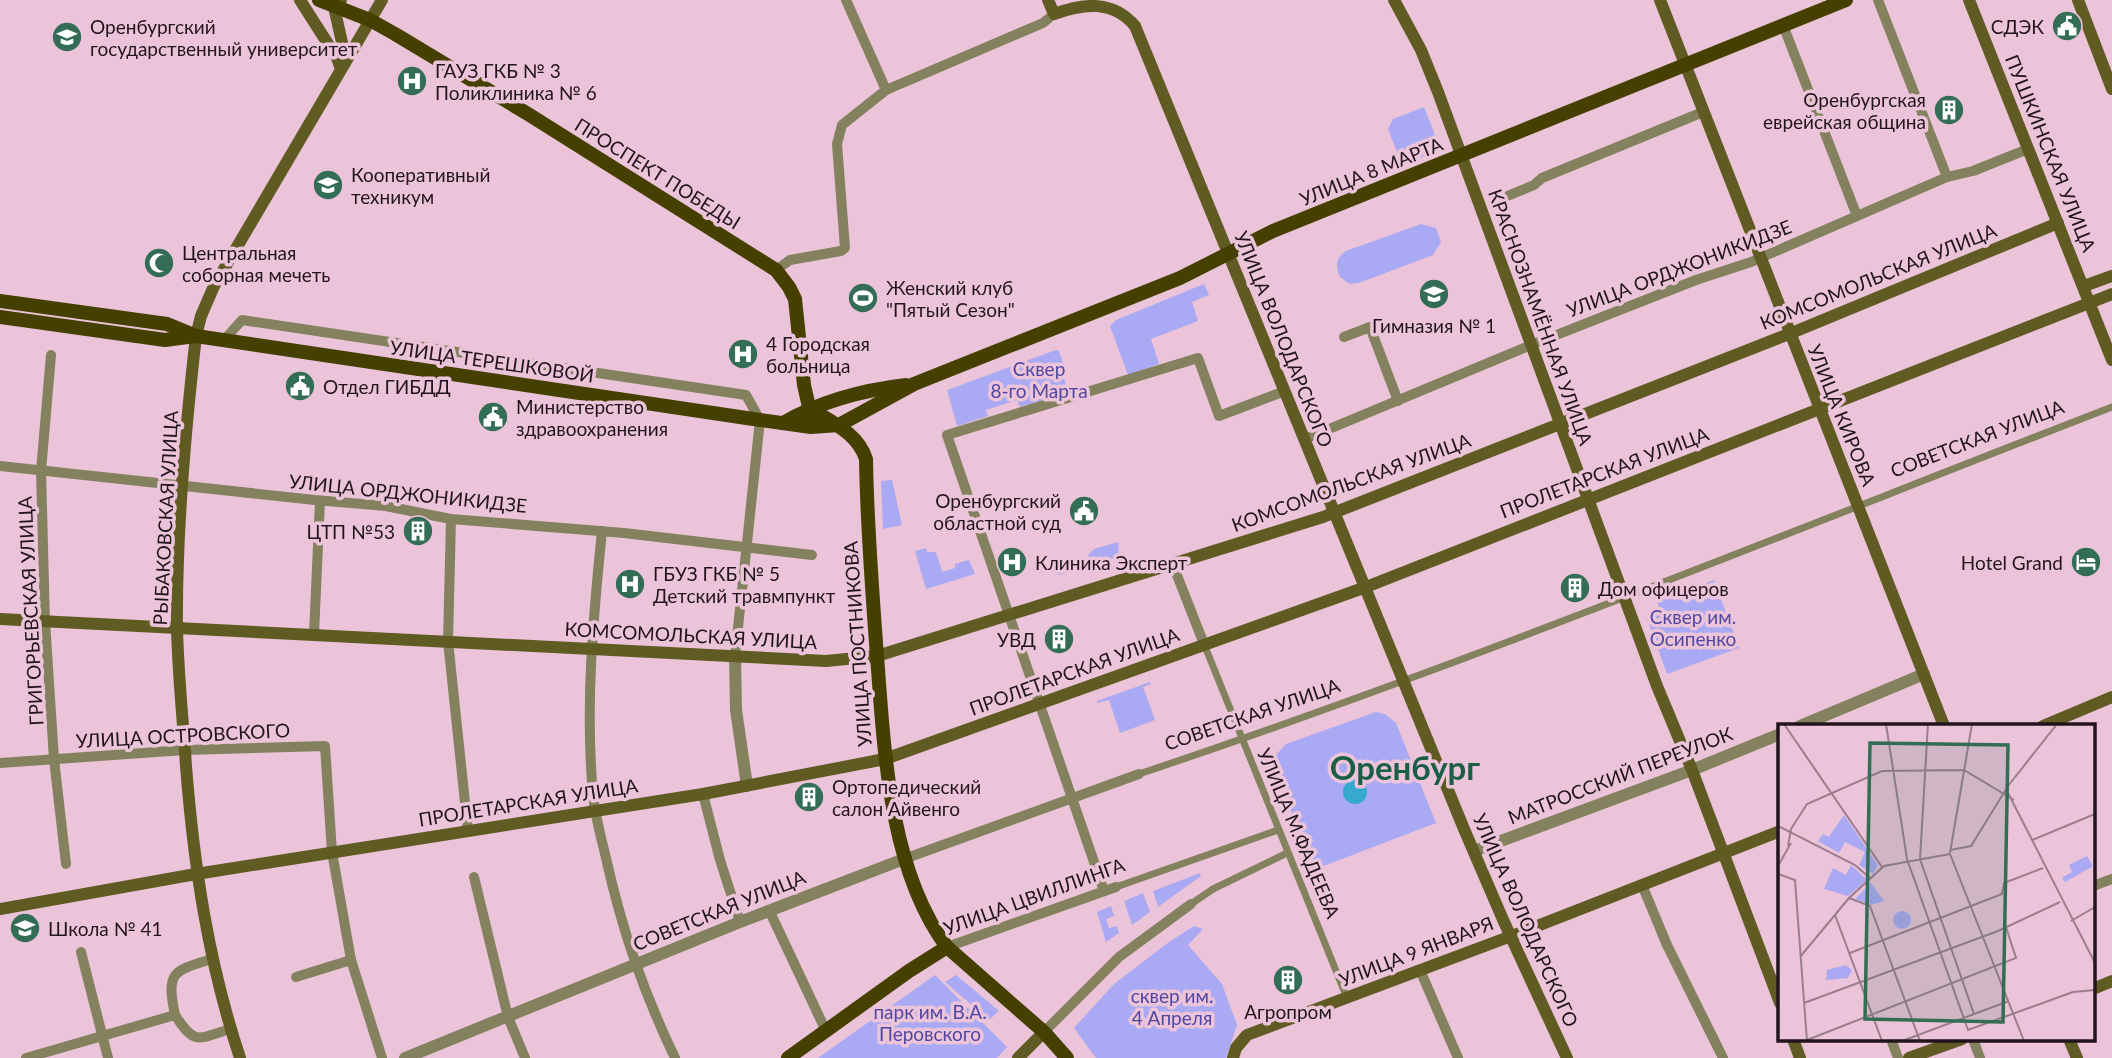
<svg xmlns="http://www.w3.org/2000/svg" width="2112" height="1058" viewBox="0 0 2112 1058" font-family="Lato,sans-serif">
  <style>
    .green { fill: #aaa9f3 }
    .water { fill: #36a9cf }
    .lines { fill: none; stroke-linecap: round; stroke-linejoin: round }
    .pedestrian { stroke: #84825e; stroke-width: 7 }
    .minor { stroke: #84825e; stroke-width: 10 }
    .tertiary { stroke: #84825e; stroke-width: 12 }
    .secondary { stroke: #605b22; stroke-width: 12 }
    .primary { stroke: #454000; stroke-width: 14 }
    .labels { text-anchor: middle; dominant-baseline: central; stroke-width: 7; stroke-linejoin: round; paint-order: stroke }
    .poi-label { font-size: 19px; fill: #22141c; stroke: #ebc4d9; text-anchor: start }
    .street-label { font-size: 19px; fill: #22141c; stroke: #ebc4d9 }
    .park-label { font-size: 19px; fill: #5146a2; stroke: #ebc4d9 }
    .town-label { font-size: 33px; font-weight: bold; fill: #195e45; stroke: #ebc4d9 }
    .inset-road { fill: none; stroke: #9b7e8d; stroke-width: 2 }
    .view { fill: #346d55; fill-opacity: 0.15; stroke: #346d55; stroke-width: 3.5 }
    .inset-edge { fill: none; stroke: #22141c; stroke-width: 3.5 }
  </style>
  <rect width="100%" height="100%" fill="#ebc4d9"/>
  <!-- green -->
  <g class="green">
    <path d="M1424,107L1439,145L1434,152L1402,165L1388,129L1393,119Z"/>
    <path d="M1421,224L1436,228L1441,242L1433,255L1359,283L1350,284L1340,277C1335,265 1336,258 1346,251Z"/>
    <path d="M1204,284L1209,295L1192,302L1198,321L1151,339L1159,364L1128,375L1110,326L1116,320Z"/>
    <path d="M1056,350L1059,351L1065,369L1062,372L1066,385H1071L1072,393L1020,407L1017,400L986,410L988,416L957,426L947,390Z"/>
    <path d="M892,480L902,525L883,529L881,481Z"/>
    <path d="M1118,542L1119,557L1091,565L1088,555L1094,549Z"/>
    <path d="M926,548L927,552H936L942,572L955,568V564L969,560L975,574L926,589L915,551Z"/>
    <path d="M1072,557L1079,559L1082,569L1059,575L1053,572L1051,563Z"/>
    <path d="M1714,580L1739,648L1667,674L1647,618L1661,613L1657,602Z"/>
    <path d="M1150,682L1151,684L1143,687L1155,720L1120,733L1109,700L1097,703V701Z"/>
    <path d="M1376,712L1385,714L1396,723L1436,823L1313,870L1275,770V756L1286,744Z"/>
    <path d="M1200,873L1201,876L1158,907L1153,891Z"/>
    <path d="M1143,893L1150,912L1132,925L1124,901Z"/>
    <path d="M1111,906L1114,916L1106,919L1109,928L1117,926L1119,933L1106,942L1097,912Z"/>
    <path d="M1194,926L1203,929L1188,945L1222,984L1237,1025L1226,1058H1096L1074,1028L1114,984L1169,942Z"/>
    <path d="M935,975L1007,1047L997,1058H818Z"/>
    <path d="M956,975L999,1011L989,1020L945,982Z"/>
  </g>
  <!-- water -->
  <circle class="water" cx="1355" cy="792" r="12"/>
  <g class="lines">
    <!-- pedestrian -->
    <g class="pedestrian">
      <path d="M1204,644L1347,998"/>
      <path d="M1139,774C1468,664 1789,532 2112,407"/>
      <path d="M1116,887L1278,830"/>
      <path d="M1191,904L1213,889L1287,853"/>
    </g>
    <!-- minor -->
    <g class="minor">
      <path d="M846,0L886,90"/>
      <path d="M1878,0L1947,177"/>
      <path d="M1783,25L1857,216"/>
      <path d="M1500,199L1534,185L1542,178L1703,112"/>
      <path d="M776,270L790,260L841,251L845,248L837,144L842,125L886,90L1043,23L1054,14"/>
      <path d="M1344,337L1370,327L1398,401"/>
      <path d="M224,340L242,320L746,395L760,420L735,656"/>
      <path d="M51,355L41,471L45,621L54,759L66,864"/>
      <path d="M1305,439L1531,345L1696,280L1751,262L1947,177L1973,171L2028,149"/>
      <path d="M0,466L315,500L386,506L451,519L624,533L812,555"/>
      <path d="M451,519L448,641L468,831"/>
      <path d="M602,531C593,619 585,706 593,795C595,816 601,837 606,858C622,930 643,991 675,1058"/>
      <path d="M1173,565L1204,644"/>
      <path d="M314,634L320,501"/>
      <path d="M0,763L185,750L325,746L332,852L351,960L382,1058"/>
      <path d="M703,794L720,860L740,922"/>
      <path d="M904,859L1139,774"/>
      <path d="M474,877L508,1017L525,1058"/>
      <path d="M1642,885L1667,945L1723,1058"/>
      <path d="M2093,886L2112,879"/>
      <path d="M1104,891L947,435L1198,358L1219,416L1285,391"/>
      <path d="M769,910L826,1031"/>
      <path d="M947,947L1116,887"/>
      <path d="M81,952L108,1058"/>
      <path d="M1420,970L1458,1058"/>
      <path d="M296,977L351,960"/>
      <path d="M175,1015C166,971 173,971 212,959"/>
      <path d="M1044,1032L1119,957L1191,904"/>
      <path d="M1891,1039L1898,1058"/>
      <path d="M1973,1039L1980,1058"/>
      <path d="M26,1058L175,1015C195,1046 198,1039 230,1029"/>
    </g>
    <!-- tertiary -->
    <g class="tertiary">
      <path d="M735,656L736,710L747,786"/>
      <path d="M1800,726L1924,674"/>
      <path d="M1474,851L1692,770L1780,734"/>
      <path d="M405,1058L740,922L904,859"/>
    </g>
    <!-- secondary -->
    <g class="secondary">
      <path d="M300,0L337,58L341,69"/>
      <path d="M341,0L334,7L346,60"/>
      <path d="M1048,0L1054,14C1084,3 1113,0 1135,26L1464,829L1504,922L1567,1058"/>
      <path d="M1394,0L1421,50L1438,92L1657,686L1692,770L1780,1003"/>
      <path d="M1660,0L1944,726"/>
      <path d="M1969,0L2112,360"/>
      <path d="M2078,0L2112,89"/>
      <path d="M2084,286L2112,276"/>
      <path d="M0,619L826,661L877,656L1323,517L1789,334L2058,223"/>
      <path d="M2043,726L2112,697"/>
      <path d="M0,909L196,874L703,794L885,759L1366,587L2112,294"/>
      <path d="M2093,989L2112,981"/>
      <path d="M1793,1039L1800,1058"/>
      <path d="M2069,1039L2077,1058"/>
      <path d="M240,1058C208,961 194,867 186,766C183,720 178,674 177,628C176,531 185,432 196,336L201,316L214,286L382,0"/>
      <path d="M1018,1058L1044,1032"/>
      <path d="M1233,1058L1236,1048L1247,1035L1522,932L1780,831"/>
      <path d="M1909,1058L1962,1039"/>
    </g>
    <!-- primary -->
    <g class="primary">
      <path d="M319,0L370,20L395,34L528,114L776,270L789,287L795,299L804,385L811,416"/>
      <path d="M0,301L167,324L196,336L760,420L811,427L839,425L914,384L1180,278L1273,231L1846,0"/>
      <path d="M0,317L165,340L195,336"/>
      <path d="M809,408C831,422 858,433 866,459C867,525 872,590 877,656C884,748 889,870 947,947L1044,1032L1067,1058"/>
      <path d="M783,423C821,401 863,390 906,385"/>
      <path d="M788,1058L909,971L947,947"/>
    </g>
  </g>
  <!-- icons -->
  <defs>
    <g id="civic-disc" transform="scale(1.575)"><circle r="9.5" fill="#346d55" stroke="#ebc4d9"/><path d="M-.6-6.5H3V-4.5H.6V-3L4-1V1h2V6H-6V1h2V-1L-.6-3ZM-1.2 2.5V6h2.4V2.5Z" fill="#fff"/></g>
    <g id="university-disc" transform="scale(1.575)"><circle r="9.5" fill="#346d55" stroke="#ebc4d9"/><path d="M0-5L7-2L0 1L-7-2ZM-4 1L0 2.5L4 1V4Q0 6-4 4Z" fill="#fff"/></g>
    <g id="hospital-disc" transform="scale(1.575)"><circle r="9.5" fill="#346d55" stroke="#ebc4d9"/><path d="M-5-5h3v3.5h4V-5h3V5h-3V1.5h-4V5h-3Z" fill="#fff"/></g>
    <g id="building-disc" transform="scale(1.575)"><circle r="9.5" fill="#346d55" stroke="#ebc4d9"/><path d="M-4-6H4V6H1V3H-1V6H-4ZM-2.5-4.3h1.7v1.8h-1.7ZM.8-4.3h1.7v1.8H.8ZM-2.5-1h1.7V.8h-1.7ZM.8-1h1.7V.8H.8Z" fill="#fff"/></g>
    <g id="mosque-disc" transform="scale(1.575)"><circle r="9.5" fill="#346d55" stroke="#ebc4d9"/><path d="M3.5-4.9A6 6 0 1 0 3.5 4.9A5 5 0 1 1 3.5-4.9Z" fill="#fff"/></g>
    <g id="school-disc" transform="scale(1.575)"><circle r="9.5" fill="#346d55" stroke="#ebc4d9"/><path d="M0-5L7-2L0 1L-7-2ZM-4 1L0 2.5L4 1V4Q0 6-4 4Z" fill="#fff"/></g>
    <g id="stadium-disc" transform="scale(1.575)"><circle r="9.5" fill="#346d55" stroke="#ebc4d9"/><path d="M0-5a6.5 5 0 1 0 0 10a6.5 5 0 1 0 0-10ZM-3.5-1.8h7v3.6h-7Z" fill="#fff"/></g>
    <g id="hotel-disc" transform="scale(1.575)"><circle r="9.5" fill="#346d55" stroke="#ebc4d9"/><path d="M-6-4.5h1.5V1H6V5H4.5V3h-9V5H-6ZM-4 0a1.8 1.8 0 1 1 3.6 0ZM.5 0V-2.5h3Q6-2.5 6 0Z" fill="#fff"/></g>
  </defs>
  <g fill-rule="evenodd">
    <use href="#civic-disc" x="2067" y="26"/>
    <use href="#university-disc" x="67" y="37"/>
    <use href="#hospital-disc" x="412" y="81"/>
    <use href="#building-disc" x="1949" y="110"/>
    <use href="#university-disc" x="328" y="185"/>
    <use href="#mosque-disc" x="159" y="263"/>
    <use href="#school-disc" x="1434" y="294"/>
    <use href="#stadium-disc" x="863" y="298"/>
    <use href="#hospital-disc" x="743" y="354"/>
    <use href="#civic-disc" x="300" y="386"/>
    <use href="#civic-disc" x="493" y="417"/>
    <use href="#civic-disc" x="1084" y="511"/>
    <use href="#building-disc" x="418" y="531"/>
    <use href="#hospital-disc" x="1012" y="562"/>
    <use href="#hotel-disc" x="2086" y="562"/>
    <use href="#hospital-disc" x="630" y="584"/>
    <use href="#building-disc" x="1575" y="588"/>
    <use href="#building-disc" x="1059" y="639"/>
    <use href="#building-disc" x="809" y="797"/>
    <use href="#school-disc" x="25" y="928"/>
    <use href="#building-disc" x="1288" y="980"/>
  </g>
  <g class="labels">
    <!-- poi labels -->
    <g class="poi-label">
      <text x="90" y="26">Оренбургский<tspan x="90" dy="22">государственный университет</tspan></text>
      <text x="2044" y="26" text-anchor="end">СДЭК</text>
      <text x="435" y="70">ГАУЗ ГКБ № 3<tspan x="435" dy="22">Поликлиника № 6</tspan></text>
      <text x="1926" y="99" text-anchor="end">Оренбургская<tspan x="1926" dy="22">еврейская община</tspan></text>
      <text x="351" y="174">Кооперативный<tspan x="351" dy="22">техникум</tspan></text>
      <text x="182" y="252">Центральная<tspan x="182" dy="22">соборная мечеть</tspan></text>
      <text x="886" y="287">Женский клуб<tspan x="886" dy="22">"Пятый Сезон"</tspan></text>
      <text x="1434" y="325" text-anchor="middle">Гимназия № 1</text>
      <text x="766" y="343">4 Городская<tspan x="766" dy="22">больница</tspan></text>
      <text x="323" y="386">Отдел ГИБДД</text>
      <text x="516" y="406">Министерство<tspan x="516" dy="22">здравоохранения</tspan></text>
      <text x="1061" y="500" text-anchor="end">Оренбургский<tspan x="1061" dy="22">областной суд</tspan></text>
      <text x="395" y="531" text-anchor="end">ЦТП №53</text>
      <text x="1035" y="562">Клиника Эксперт</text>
      <text x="2063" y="562" text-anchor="end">Hotel Grand</text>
      <text x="653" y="573">ГБУЗ ГКБ № 5<tspan x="653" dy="22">Детский травмпункт</tspan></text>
      <text x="1598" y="588">Дом офицеров</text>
      <text x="1036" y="639" text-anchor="end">УВД</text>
      <text x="832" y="786">Ортопедический<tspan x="832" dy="22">салон Айвенго</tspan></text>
      <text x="48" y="928">Школа № 41</text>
      <text x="1288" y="1011" text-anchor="middle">Агропром</text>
    </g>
    <!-- street labels -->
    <g class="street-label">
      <text transform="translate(2051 153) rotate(68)">ПУШКИНСКАЯ УЛИЦА</text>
      <text transform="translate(1371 171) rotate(-22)">УЛИЦА 8 МАРТА</text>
      <text transform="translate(658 173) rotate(32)">ПРОСПЕКТ ПОБЕДЫ</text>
      <text transform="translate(1679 268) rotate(-21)">УЛИЦА ОРДЖОНИКИДЗЕ</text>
      <text transform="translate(1878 276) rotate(-22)">КОМСОМОЛЬСКАЯ УЛИЦА</text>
      <text transform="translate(1541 317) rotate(70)">КРАСНОЗНАМЁННАЯ УЛИЦА</text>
      <text transform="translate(1284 339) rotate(68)">УЛИЦА ВОЛОДАРСКОГО</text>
      <text transform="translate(492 361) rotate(8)">УЛИЦА ТЕРЕШКОВОЙ</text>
      <text transform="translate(1842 415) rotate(68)">УЛИЦА КИРОВА</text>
      <text transform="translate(1977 438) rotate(-21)">СОВЕТСКАЯ УЛИЦА</text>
      <text transform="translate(1604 472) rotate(-21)">ПРОЛЕТАРСКАЯ УЛИЦА</text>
      <text transform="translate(1351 482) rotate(-20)">КОМСОМОЛЬСКАЯ УЛИЦА</text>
      <text transform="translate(408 493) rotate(6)">УЛИЦА ОРДЖОНИКИДЗЕ</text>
      <text transform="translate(165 518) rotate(-87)">РЫБАКОВСКАЯ УЛИЦА</text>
      <text transform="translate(30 611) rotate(-93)">ГРИГОРЬЕВСКАЯ УЛИЦА</text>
      <text transform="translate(691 635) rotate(3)">КОМСОМОЛЬСКАЯ УЛИЦА</text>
      <text transform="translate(857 644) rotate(-94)">УЛИЦА ПОСТНИКОВА</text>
      <text transform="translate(1074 671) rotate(-20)">ПРОЛЕТАРСКАЯ УЛИЦА</text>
      <text transform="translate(1252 714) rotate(-19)">СОВЕТСКАЯ УЛИЦА</text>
      <text transform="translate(183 735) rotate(-3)">УЛИЦА ОСТРОВСКОГО</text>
      <text transform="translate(1620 775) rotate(-21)">МАТРОССКИЙ ПЕРЕУЛОК</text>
      <text transform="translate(528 802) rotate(-9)">ПРОЛЕТАРСКАЯ УЛИЦА</text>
      <text transform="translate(1299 833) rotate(67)">УЛИЦА М.ФАДЕЕВА</text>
      <text transform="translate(1034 896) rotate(-20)">УЛИЦА ЦВИЛЛИНГА</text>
      <text transform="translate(719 910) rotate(-22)">СОВЕТСКАЯ УЛИЦА</text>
      <text transform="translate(1526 920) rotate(66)">УЛИЦА ВОЛОДАРСКОГО</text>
      <text transform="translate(1416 951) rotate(-21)">УЛИЦА 9 ЯНВАРЯ</text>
    </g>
    <!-- park labels -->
    <g class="park-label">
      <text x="1039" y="368">Сквер<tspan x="1039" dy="22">8-го Марта</tspan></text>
      <text x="1693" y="616">Сквер им.<tspan x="1693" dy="22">Осипенко</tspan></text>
      <text x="1172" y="995">сквер им.<tspan x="1172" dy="22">4 Апреля</tspan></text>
      <text x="930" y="1011">парк им. В.А.<tspan x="930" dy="22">Перовского</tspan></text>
    </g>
    <!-- town labels -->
    <g class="town-label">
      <text x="1405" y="767">Оренбург</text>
    </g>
  </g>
  <!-- overview -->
  <g transform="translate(1778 724)">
    <rect width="317" height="317" fill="#ebc4d9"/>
    <path d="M66,91L100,141L95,150L81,141L87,128L67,118L61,129L40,117L45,110L51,113ZM309,132L315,142L287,158L284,154L294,148L291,141ZM73,141L89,156L70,172L46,165L55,144L68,151ZM93,159L106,177L93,181L77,175ZM115 196a9 9 0 1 1 18 0a9 9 0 1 1-18 0ZM68,241L74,246L70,254L48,256L49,246Z" fill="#aaa9f3"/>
    <path class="inset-road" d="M6,0L104,143M108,0L129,135L190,306L295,268L317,266M150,0L142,135L196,290M228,65L317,239M0,102L77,141L93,155M254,116L317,90M10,122L13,105L29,80L104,47L186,46L236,76M172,126L193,122L230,62L279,0M172,129L194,0M172,130L246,317M0,142L13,119M0,150L17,156L29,317M71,174L92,182L142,317M57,191L104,317M293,197L317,183M72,229L224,170L226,159L265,144M22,233L71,174L106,142L172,130M26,279L220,207L282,178M29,316L238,234L228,203M124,317L231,277"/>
    <path class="view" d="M92,19L230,21L225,298L87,295Z"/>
    <rect width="317" height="317" class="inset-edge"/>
  </g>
</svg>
